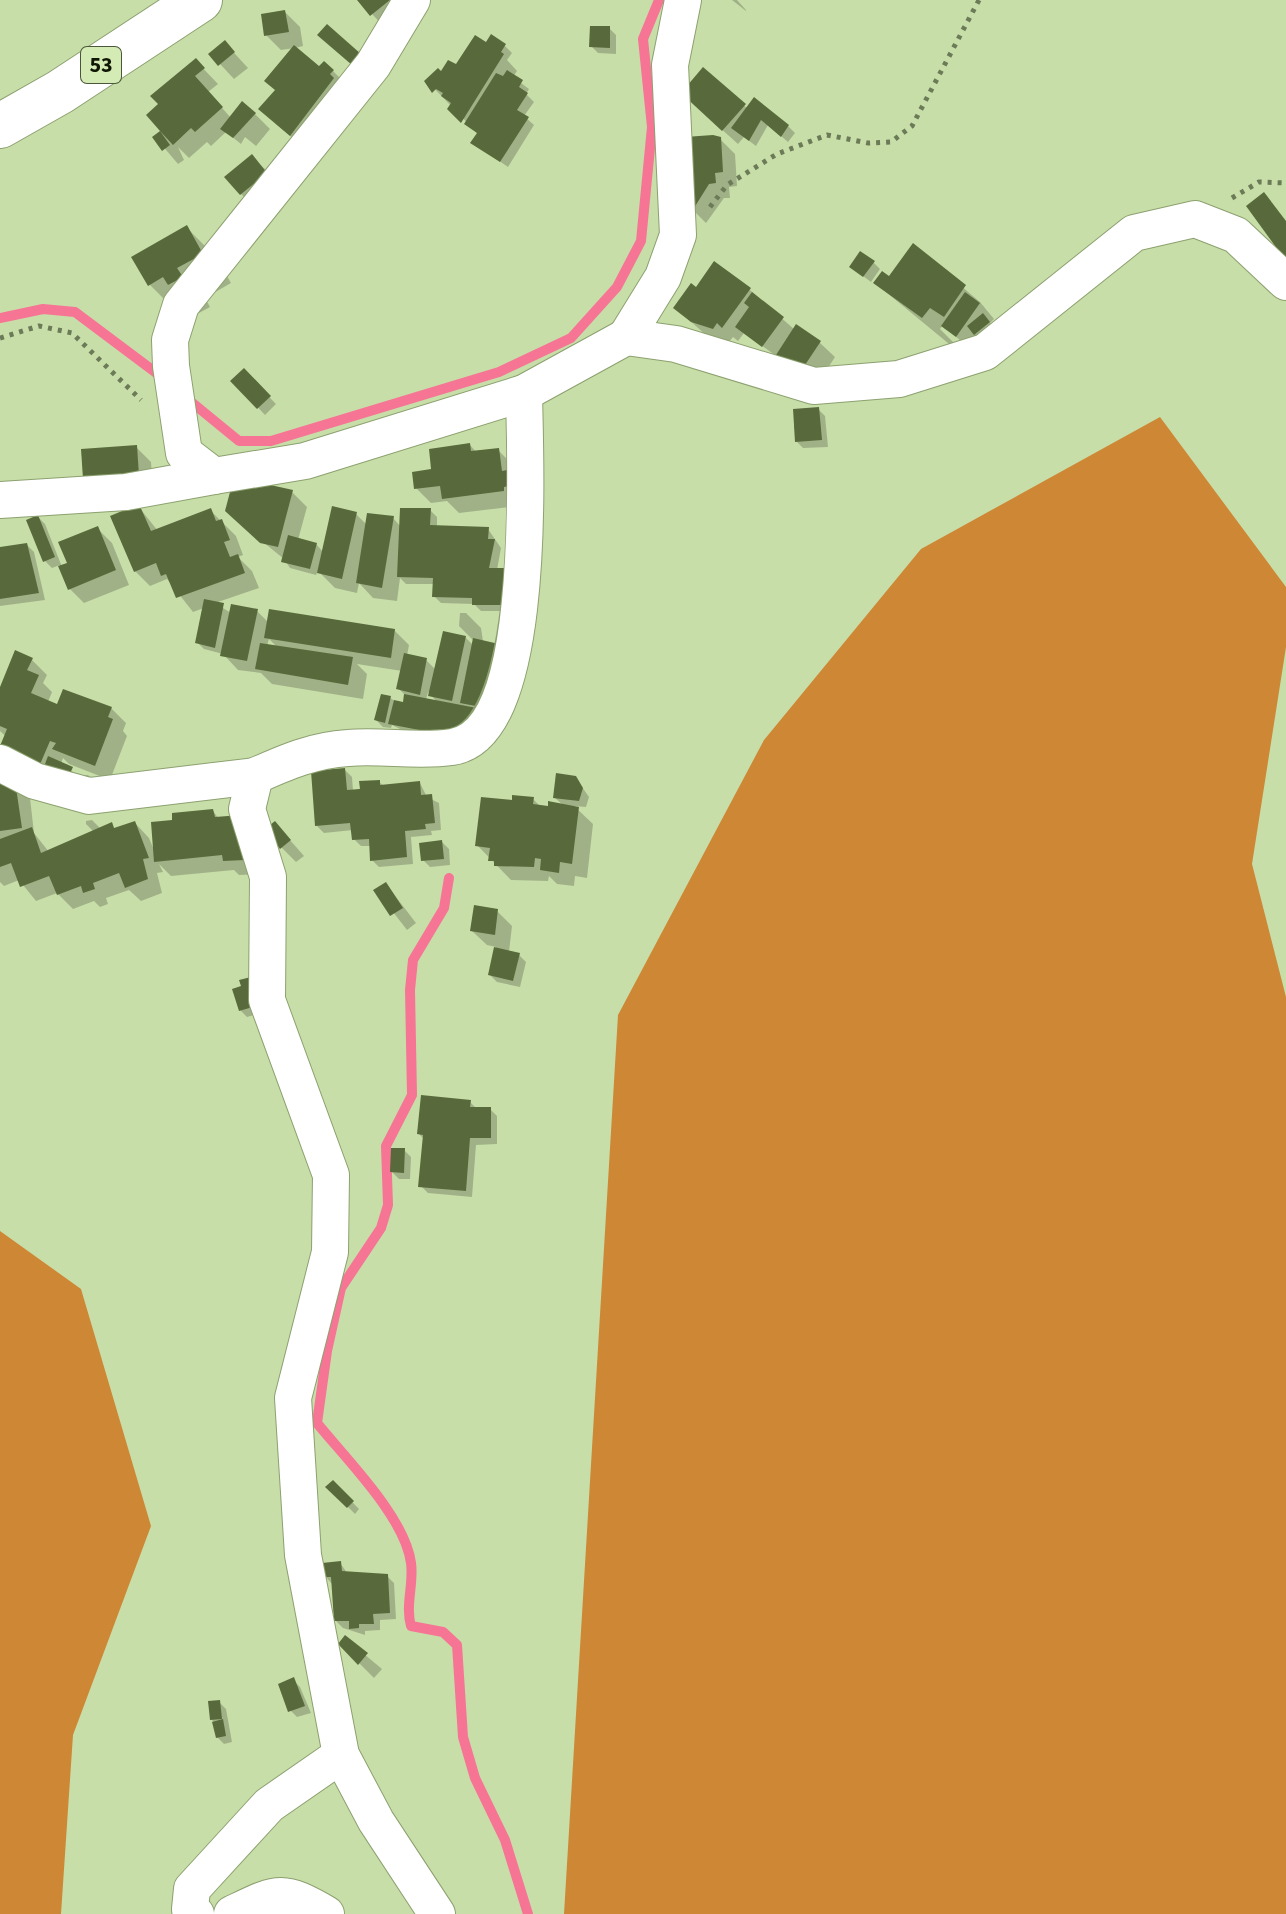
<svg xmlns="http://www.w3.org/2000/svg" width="1286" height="1914" viewBox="0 0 1286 1914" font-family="'Source Sans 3',sans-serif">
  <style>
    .forest { fill: #ce8735 }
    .shadow { fill: #0003; fill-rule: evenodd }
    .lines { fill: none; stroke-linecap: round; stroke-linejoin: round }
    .stream { stroke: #f67595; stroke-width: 10 }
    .building { fill: #586a3b }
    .street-casing { stroke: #8ca16f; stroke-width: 38 }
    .highway-casing { stroke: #8ca16f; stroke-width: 46 }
    .path { stroke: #6c7b57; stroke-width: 5; stroke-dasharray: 4 6; stroke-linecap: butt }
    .street { stroke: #fff; stroke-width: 36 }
    .highway { stroke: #fff; stroke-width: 44 }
    .labels { text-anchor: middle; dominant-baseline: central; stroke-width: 7; stroke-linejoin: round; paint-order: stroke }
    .shield { fill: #d5ebb6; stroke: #4b5739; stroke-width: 2 }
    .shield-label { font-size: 22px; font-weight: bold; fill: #101704 }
  </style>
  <rect width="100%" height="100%" fill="#c8dea9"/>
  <!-- forest -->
  <g class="forest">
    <path d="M1160,417L1286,587V647L1252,864L1286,997V1914H564L618,1015L764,740L921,549Z"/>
    <path d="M0,1231L81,1289L151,1526L73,1735L61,1914H0Z"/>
  </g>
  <!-- shadow -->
  <g class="shadow">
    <path d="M359,0H420L386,29Z"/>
    <path d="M732,0H737L746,10V11Z"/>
    <path d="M285,12L300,27L303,46L295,48L320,69L333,71L348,86L306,149L276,124L277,91L295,48L281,50L266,35Z"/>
    <path d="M609,28L616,35V54L598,53L591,46Z"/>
    <path d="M225,43L248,68L234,79L220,64Z"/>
    <path d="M486,45L505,46L512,53L507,60L517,71L513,77L529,89L526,94L534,102L524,116L534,125L508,167L473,143L478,134L427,81L457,67Z"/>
    <path d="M196,61L218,84L208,92L231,118L255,114L270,129L256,146L245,137L241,144L226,132L211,146L207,142L189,158L178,147L184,160L178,164L155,137L163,131Z"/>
    <path d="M703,70L748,109L788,126L795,133L788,142L768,125L756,146L744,137L738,144L698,108Z"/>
    <path d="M720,139L735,154L737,186L729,187L730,198H724L706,223L691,208Z"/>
    <path d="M252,157L267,171L256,208L241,194Z"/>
    <path d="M187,228L216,257L231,283L205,298L210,307L199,313L192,306L179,314L150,285Z"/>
    <path d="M914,246L980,302L994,319L990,323L998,331L971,350L943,325L940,329L956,345L954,348L875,283L890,279Z"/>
    <path d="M873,262L880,269L871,282L851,267Z"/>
    <path d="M715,264L750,290L795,330L820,343L835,357L817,385L744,333L738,341L733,337L729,342L708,337L676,308L696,290Z"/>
    <path d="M244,371L276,404L265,415L233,381Z"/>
    <path d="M818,409L825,416L828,447L803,448L796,441Z"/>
    <path d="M470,445L477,453L498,450L513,465L518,506L459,513L447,501L431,503L416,488Z"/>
    <path d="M136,447L151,462L153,490L100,493Z"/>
    <path d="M292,492L307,507L298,540L316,544L324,553L356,514L367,525L393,518L401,527L430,510L437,517V527L488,529L501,548L497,570H503L510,577L509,611H481L474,604L441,603L434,596V584H406L400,578L397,601L373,598L359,583L357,593L335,588L318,571L316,575L290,568L284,559L243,526Z"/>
    <path d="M138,506L158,531L210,510L236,536L243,555L238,557L252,571L259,588L215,603L231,613L257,611L269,623L394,630L409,645L407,656L426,660L436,670L465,637L474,646V641L459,626L460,613H466L481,628L496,725L408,733L392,725L391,728L383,727L376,720L390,698L404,706L406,696L398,688L402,671L357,664L367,674L363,699L272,684L261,673L238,670L223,654L204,649L197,642L204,608L193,612L167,579L150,586L135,571ZM269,639L277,647L267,646ZM428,692L438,703L426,700Z"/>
    <path d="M38,517L45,524L62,567L69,564L97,528L112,543L129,585L84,603L69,588L60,565L52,568L45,561Z"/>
    <path d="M27,545L34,552L45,600L0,606V549Z"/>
    <path d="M16,653L32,660L47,675L43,683L52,692L48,702L58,706L111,708L126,723L123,731L127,736L110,780L69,764L63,758L61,764L79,776L88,775L95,782L59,786L0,731V692Z"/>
    <path d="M345,770L352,777L353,791L379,782L384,786L420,783L427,797L439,803L441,830L431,831L432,835L411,837L413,864L379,867L372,860L371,846H361L354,839L353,830L324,833L317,826Z"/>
    <path d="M575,777L589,797L586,807L574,806L593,824L587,878L575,876L574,886L557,884L549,876L548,881L511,880L477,845L513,802L533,799L541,807L564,806L555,798Z"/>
    <path d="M15,783L30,798L34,833L49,852L94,832L86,824V821L92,820L101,829L111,825L116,830L135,823L149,838L154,850L174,822L213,811L259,874L239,875L234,870L171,876L159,864L163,872L157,873L162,893L141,901L129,890L106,898L108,904L100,907L94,901L73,909L57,893L36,901L19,880L4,886L0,882V785Z"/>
    <path d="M275,823L304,856L296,862L281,847Z"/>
    <path d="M442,842L449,849L450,865L430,867L423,860Z"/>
    <path d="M386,884L416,923L407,930L376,890Z"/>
    <path d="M497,911L512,926L509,952L519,955L526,962L520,987L497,982L490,975L496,947L487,945L472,931Z"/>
    <path d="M235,990L265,1012L247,1017L240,1010Z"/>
    <path d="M470,1102L477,1109H490L497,1116V1144L476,1145L472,1197L428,1193L421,1186L425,1140L419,1134Z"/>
    <path d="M404,1150L411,1157L410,1179H399L392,1172Z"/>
    <path d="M333,1482L359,1509L355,1514L328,1487Z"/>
    <path d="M340,1563L348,1574L387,1576L394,1583L396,1619L380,1620V1630L365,1631V1635L343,1628L336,1621L332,1584L325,1576Z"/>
    <path d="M345,1638L382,1669L374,1678L340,1644Z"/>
    <path d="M293,1680L300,1687L311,1713L297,1717L290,1710Z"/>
    <path d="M219,1702L226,1709L232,1742L224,1744L217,1737L212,1719Z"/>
  </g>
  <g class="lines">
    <!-- stream -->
    <g class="stream">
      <path d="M0,318L43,309L75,312L163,378"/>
      <path d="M184,396L239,441H271L499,372L571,338L617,287L641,241L652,127L643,39L659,0"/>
      <path d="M449,878L444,908L413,960L410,990L412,1095L386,1146L388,1205L381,1228L341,1288L327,1351L317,1423C346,1459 405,1517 411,1563C414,1584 405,1605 411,1626L443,1632L457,1645L463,1737L475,1778L505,1840L528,1914"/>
    </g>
  </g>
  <!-- building -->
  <g class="building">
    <path d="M357,0H390L370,16Z"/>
    <path d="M285,10L289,32L264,36L261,14Z"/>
    <path d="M327,24L361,54L352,65L317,35Z"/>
    <path d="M590,26H610V48L589,47Z"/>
    <path d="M491,34L506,44L501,52L504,54L461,123L447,109L451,103L441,96L443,93L436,89L432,93L424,81L438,68L441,71L448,60L456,64L475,35L486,42Z"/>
    <path d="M225,40L235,52L218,66L208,54Z"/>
    <path d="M294,45L319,66L324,61L334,70L330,74L334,78L290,136L258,109L275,90L264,81Z"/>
    <path d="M196,58L205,68L195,76L223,107L195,132L191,128L173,145L160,131L170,145L162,151L152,137L160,131L146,115L158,104L150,96Z"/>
    <path d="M703,67L746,104L722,131L681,93Z"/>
    <path d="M507,70L523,80L519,87L528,93L517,110L529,117L500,162L470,143L477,133L464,124L496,73L503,76Z"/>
    <path d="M754,97L789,125L781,137L761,120L749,141L731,128Z"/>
    <path d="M242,101L256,113L233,138L220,129Z"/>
    <path d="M713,135L721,137L723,172L715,173L716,183L709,184L694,208L685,137Z"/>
    <path d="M252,154L267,173L240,195L224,177Z"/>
    <path d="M1264,192L1286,221V261L1246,206Z"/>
    <path d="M187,225L203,254L177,268L183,277L168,285L163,277L148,286L131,257Z"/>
    <path d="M913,243L966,285L944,317L930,308L922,318L873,283L882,271L889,276Z"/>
    <path d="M860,251L875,261L863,277L849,267Z"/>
    <path d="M714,261L751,288L722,328L717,323L713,329L691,322L673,308L691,283L696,287Z"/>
    <path d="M752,292L784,317L762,347L735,327L749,307L744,303Z"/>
    <path d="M965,292L980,303L956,337L941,326Z"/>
    <path d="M983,313L990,322L974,335L967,326Z"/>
    <path d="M796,324L821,341L801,371L776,355Z"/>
    <path d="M244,368L271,396L257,409L230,381Z"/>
    <path d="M819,407L822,440L795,442L793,409Z"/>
    <path d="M470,443L471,451L499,448L502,471L507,470L509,486L504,487V491L442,499L440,486L414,489L412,472L431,469L429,449Z"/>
    <path d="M137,445L139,476L83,479L81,449Z"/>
    <path d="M266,484L293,490L278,547L260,543L225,511L230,492Z"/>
    <path d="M139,504L151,531L211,508L216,521L222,519L230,540L224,542L230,557L238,554L245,573L176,598L166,574L161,576L156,563L134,572L110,516Z"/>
    <path d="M332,506L357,512L342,579L317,573Z"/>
    <path d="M400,508H431L430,525L489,527L488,539H495L489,568H504L503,605H472V598L432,597L433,578L397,577Z"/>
    <path d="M367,513L394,516L382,588L356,583Z"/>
    <path d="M38,515L55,557L43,562L26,520Z"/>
    <path d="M98,526L116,570L68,590L58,566L67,563L58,542Z"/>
    <path d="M288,535L317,543L310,569L281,562Z"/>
    <path d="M27,543L39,593L0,599V547Z"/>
    <path d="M204,599L224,603L215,648L195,643Z"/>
    <path d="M231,604L258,609L247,661L220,656Z"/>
    <path d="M269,609L395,629L391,658L264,638Z"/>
    <path d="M443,631L466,636L452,701L428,696Z"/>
    <path d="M473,638L499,644L486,708L460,703Z"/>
    <path d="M260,643L353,657L348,685L255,669Z"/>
    <path d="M15,650L33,658L27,670L39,675L31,693L57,704L63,689L112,707L108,717L113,719L95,766L52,749L56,743L50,741L38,769L0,746L7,729L0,726V687Z"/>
    <path d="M404,653L427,658L420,695L396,689Z"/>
    <path d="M381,694L391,696L385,723L374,720Z"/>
    <path d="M404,694L482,709L461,738L388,724L394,700L403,702Z"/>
    <path d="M48,756L73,767L66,782L42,772Z"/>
    <path d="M345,768L347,790L360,789L359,781L380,780V785L420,781L421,795L432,794L435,823L425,824L426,829L405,831L407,857L370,861L369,839L352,840L350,823L315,826L311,771Z"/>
    <path d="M556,773L576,776L583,788L579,801L553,798Z"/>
    <path d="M15,781L22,828L0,831V783Z"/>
    <path d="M512,795L534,797L533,804L548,806V801L579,807L572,864L560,862L559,873L540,870L541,859L535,858L534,867L494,866V861H488L490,848L475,846L481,797L512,800Z"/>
    <path d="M213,809L215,817L241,815L245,860L223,861L222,855L154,862L151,822L172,820V813Z"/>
    <path d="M135,821L149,858L143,859L148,879L125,888L119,873L93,883L95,889L83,893L81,886L57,895L49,876L20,887L11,863L0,867V839L32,827L41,853L112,822L114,828Z"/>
    <path d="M275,821L291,840L280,849L265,829Z"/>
    <path d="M442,840L444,859L421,861L419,843Z"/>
    <path d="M386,882L403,908L390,916L373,890Z"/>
    <path d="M474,905L498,909L495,935L470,931Z"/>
    <path d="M494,947L520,953L513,981L488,975Z"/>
    <path d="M251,977L259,1005L239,1011L232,989L241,986L239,980Z"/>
    <path d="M421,1095L471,1100L470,1107H491V1138H470L466,1191L418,1187L423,1135L417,1134Z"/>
    <path d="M391,1148H405L404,1173L390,1172Z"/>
    <path d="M333,1480L354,1501L347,1508L325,1487Z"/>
    <path d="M341,1561L342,1571L388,1574L390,1613L373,1614L374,1624H359V1628L349,1629V1621H334L331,1577H324L322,1563Z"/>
    <path d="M345,1635L368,1653L358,1665L338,1644Z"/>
    <path d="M294,1677L305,1706L288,1712L278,1684Z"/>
    <path d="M220,1700L222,1719L210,1720L208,1701Z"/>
    <path d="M223,1719L226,1736L216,1738L212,1722Z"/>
  </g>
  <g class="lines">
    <!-- street casing -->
    <g class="street-casing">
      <g id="street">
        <path d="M412,0L373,65L181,305L170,340L171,366L184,453L214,476L305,461L524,393L626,337L676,344L814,386L899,379L985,352L1134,233L1195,219L1236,235L1286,282"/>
        <path d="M626,337L663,277L678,235L670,65L683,0"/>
        <path d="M0,500L126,492L214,476"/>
        <path d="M0,763L35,781L89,796L255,776"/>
        <path d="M196,1914L190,1909L192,1889L269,1805L341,1755"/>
        <path d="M232,1914C278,1892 281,1888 326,1914"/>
        <path d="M437,1914L376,1821L341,1755L303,1555L293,1398L330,1252L331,1175L267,1000L268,877L247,809L255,776C286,762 314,750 348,748C382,745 418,752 452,747C539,734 525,459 524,393"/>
      </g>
    </g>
    <!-- highway casing -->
    <g class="highway-casing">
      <path id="highway" d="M0,126L60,92L200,0"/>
    </g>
    <!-- path -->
    <g class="path">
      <path d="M1232,198L1259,182L1286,183"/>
      <path d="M710,207L727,185L777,154L827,135L868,143L891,142L912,126L979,0"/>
      <path d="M0,338L39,326L72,333L141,400"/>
    </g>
    <!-- street -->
    <use href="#street" class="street"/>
    <!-- highway -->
    <use href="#highway" class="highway"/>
  </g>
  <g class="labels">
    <!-- shield labels -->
    <rect class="shield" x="81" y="47" width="40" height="36" rx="6"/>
    <g class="shield-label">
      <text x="101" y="65">53</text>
    </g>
  </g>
</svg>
